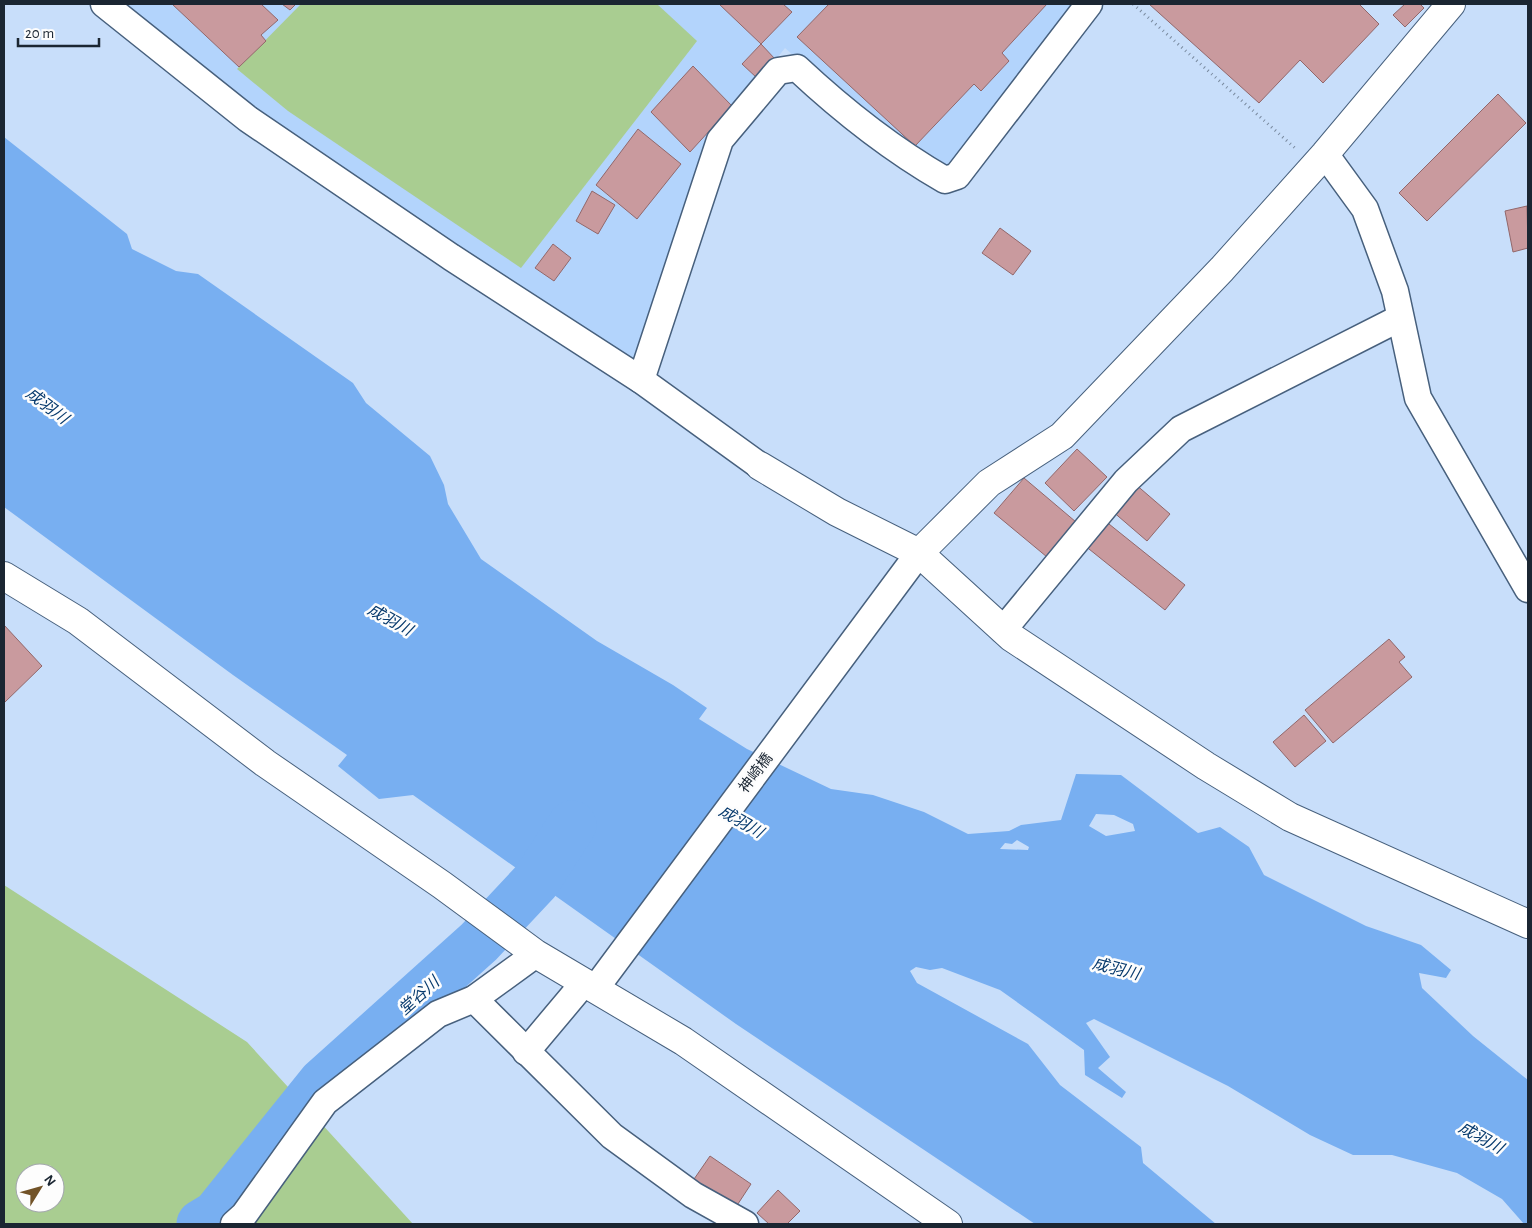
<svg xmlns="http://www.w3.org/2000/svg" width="1532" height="1228" viewBox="0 0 1532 1228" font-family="'Alegreya Sans','Noto Sans JP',sans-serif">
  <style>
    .built { fill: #b3d4fc }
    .green { fill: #a9cd91; fill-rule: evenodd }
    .water { fill: #78aff1; fill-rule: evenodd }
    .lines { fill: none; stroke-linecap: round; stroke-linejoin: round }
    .river { stroke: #78aff1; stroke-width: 49 }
    .building { fill: #c99a9e; stroke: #92676a }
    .minor-casing { stroke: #47607d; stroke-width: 29 }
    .tertiary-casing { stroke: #47607d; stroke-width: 30 }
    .path { stroke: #798a9f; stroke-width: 3; stroke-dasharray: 1 4; stroke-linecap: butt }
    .minor { stroke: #fff; stroke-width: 26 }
    .tertiary { stroke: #fff; stroke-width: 28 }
    .labels { text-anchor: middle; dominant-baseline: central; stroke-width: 5; stroke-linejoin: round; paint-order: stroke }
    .street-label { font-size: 15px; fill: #1b2632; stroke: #fdfdfd }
    .water-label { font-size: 16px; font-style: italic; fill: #073a6d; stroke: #fdfdfd }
  </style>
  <rect width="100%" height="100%" fill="#c8defa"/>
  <!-- built -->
  <path class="built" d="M125,4H1080L959,163L941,170L843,100L785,48L717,134L633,368L403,214L237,95Z"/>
  <!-- green -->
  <g class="green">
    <path d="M301,4H657L697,41L521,268L288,111L237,69Z"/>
    <path d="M4,885L247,1042L413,1224H4ZM25,1173H55V1203H25Z"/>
  </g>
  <!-- water -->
  <path class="water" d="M4,137L127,234L132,249L176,271L198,274L353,383L366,403L430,456L444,485L448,504L481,559L597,641L673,685L707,708L699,719L747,749L831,789L873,795L924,812L968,834L1009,831L1021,825L1061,820L1076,774L1121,775L1198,833L1220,827L1249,847L1264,875L1366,926L1421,945L1451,970L1446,978L1419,973L1422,988L1473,1036L1528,1080V1224H1524L1502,1199L1457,1173L1392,1155H1353L1310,1135L1228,1086L1094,1019L1086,1023L1110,1057L1098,1068L1126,1092L1122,1098L1085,1075L1084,1050L1000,990L942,968L930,970L916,967L910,971L917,983L1028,1044L1060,1085L1141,1147L1143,1163L1216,1224H1035L736,1024L413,795L379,799L338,766L347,755L233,675L4,507ZM1096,814L1114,815L1133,824L1135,831L1106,836L1089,826ZM1017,840L1029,847L1028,850L1000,849L1005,843L1012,844Z"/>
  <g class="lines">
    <!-- river -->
    <path class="river" d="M201,1224L216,1215L322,1083L479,942L536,881L572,825"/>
  </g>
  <!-- building -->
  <g class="building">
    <path d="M172,4H261L278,20L261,35L266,41L239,67Z"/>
    <path d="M282,4H296L290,10Z"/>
    <path d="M719,4H783L792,12L761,44Z"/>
    <path d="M829,4H1047L1002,53L1009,61L981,91L974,84L915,146L797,37Z"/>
    <path d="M1149,4H1359L1379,24L1323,83L1300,60L1259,103Z"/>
    <path d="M1405,4H1420L1424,8L1405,27L1393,15Z"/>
    <path d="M761,44L775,59L757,78L742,64Z"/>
    <path d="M693,66L732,106L690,152L651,112Z"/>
    <path d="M1498,94L1526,123L1427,221L1399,193Z"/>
    <path d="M638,129L681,164L637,219L596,185Z"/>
    <path d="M592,191L615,205L598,234L576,221Z"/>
    <path d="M1527,206L1528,248L1513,252L1505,211Z"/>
    <path d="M1000,228L1031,251L1013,275L982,253Z"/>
    <path d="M553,244L571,258L554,281L535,268Z"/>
    <path d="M1077,449L1107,477L1074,511L1045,483Z"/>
    <path d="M1024,478L1076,522L1047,557L994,513Z"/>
    <path d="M1134,483L1170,514L1147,541L1111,510Z"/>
    <path d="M1104,520L1185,585L1165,610L1084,545Z"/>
    <path d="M4,625L42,666L4,703Z"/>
    <path d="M1389,639L1405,657L1399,662L1412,677L1333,743L1305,710Z"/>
    <path d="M1304,715L1326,741L1295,767L1273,742Z"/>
    <path d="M710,1156L751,1184L734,1210L692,1182Z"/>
    <path d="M778,1190L800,1211L787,1224H769L757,1213Z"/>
  </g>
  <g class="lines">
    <!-- minor casing -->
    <g class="minor-casing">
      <g id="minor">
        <path d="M104,4L248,119L451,257L641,380L760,466"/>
        <path d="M1325,154L1365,209L1395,291L1418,398L1528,589"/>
        <path d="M641,380L720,140L778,71L797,68C843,111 891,149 945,180L957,176L1089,4"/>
        <path d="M1003,630L1126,481L1181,429L1400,318"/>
        <path d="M595,989L919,553"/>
        <path d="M474,999L612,1136L693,1195L745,1224"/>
        <path d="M526,1052L583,984"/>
        <path d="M234,1224L244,1215L325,1102L438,1014L474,999L536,954"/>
      </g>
    </g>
    <!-- tertiary casing -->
    <g class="tertiary-casing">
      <g id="tertiary">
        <path d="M760,466L837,512L919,553L1011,637L1206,766L1290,817L1528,924"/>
        <path d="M919,553L989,483L1062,436L1222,269L1325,154L1451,4"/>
        <path d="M4,576L78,621L265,763L442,885L536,954L683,1041L948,1224"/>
      </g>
    </g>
    <!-- path -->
    <path class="path" d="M1133,4L1295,148"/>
    <!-- minor -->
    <use href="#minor" class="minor"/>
    <!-- tertiary -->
    <use href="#tertiary" class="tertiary"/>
  </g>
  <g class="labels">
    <!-- street labels -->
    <g class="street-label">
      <text transform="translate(756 773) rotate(-53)">神崎橋</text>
    </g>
    <!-- water labels -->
    <g class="water-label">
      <text transform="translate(47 406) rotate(37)">成羽川</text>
      <text transform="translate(390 620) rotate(29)">成羽川</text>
      <text transform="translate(741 822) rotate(30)">成羽川</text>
      <text transform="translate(1116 969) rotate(14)">成羽川</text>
      <text transform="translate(419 996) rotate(-42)">堂谷川</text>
      <text transform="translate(1481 1138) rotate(29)">成羽川</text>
    </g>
  </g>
  <!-- border -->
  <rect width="1532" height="1228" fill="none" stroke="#1b2632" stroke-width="10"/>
  <!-- north arrow -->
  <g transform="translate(40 1188) rotate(53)"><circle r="24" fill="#fdfdfd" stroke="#a3a7ac"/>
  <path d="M0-4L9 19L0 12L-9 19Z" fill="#725328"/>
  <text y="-8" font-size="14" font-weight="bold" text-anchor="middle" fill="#1b2632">N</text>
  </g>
  <!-- scale -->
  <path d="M18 38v8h81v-8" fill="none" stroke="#1b2632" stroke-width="2.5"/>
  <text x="25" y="38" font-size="15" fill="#1b2632" stroke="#fdfdfd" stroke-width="4" paint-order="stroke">20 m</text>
</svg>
